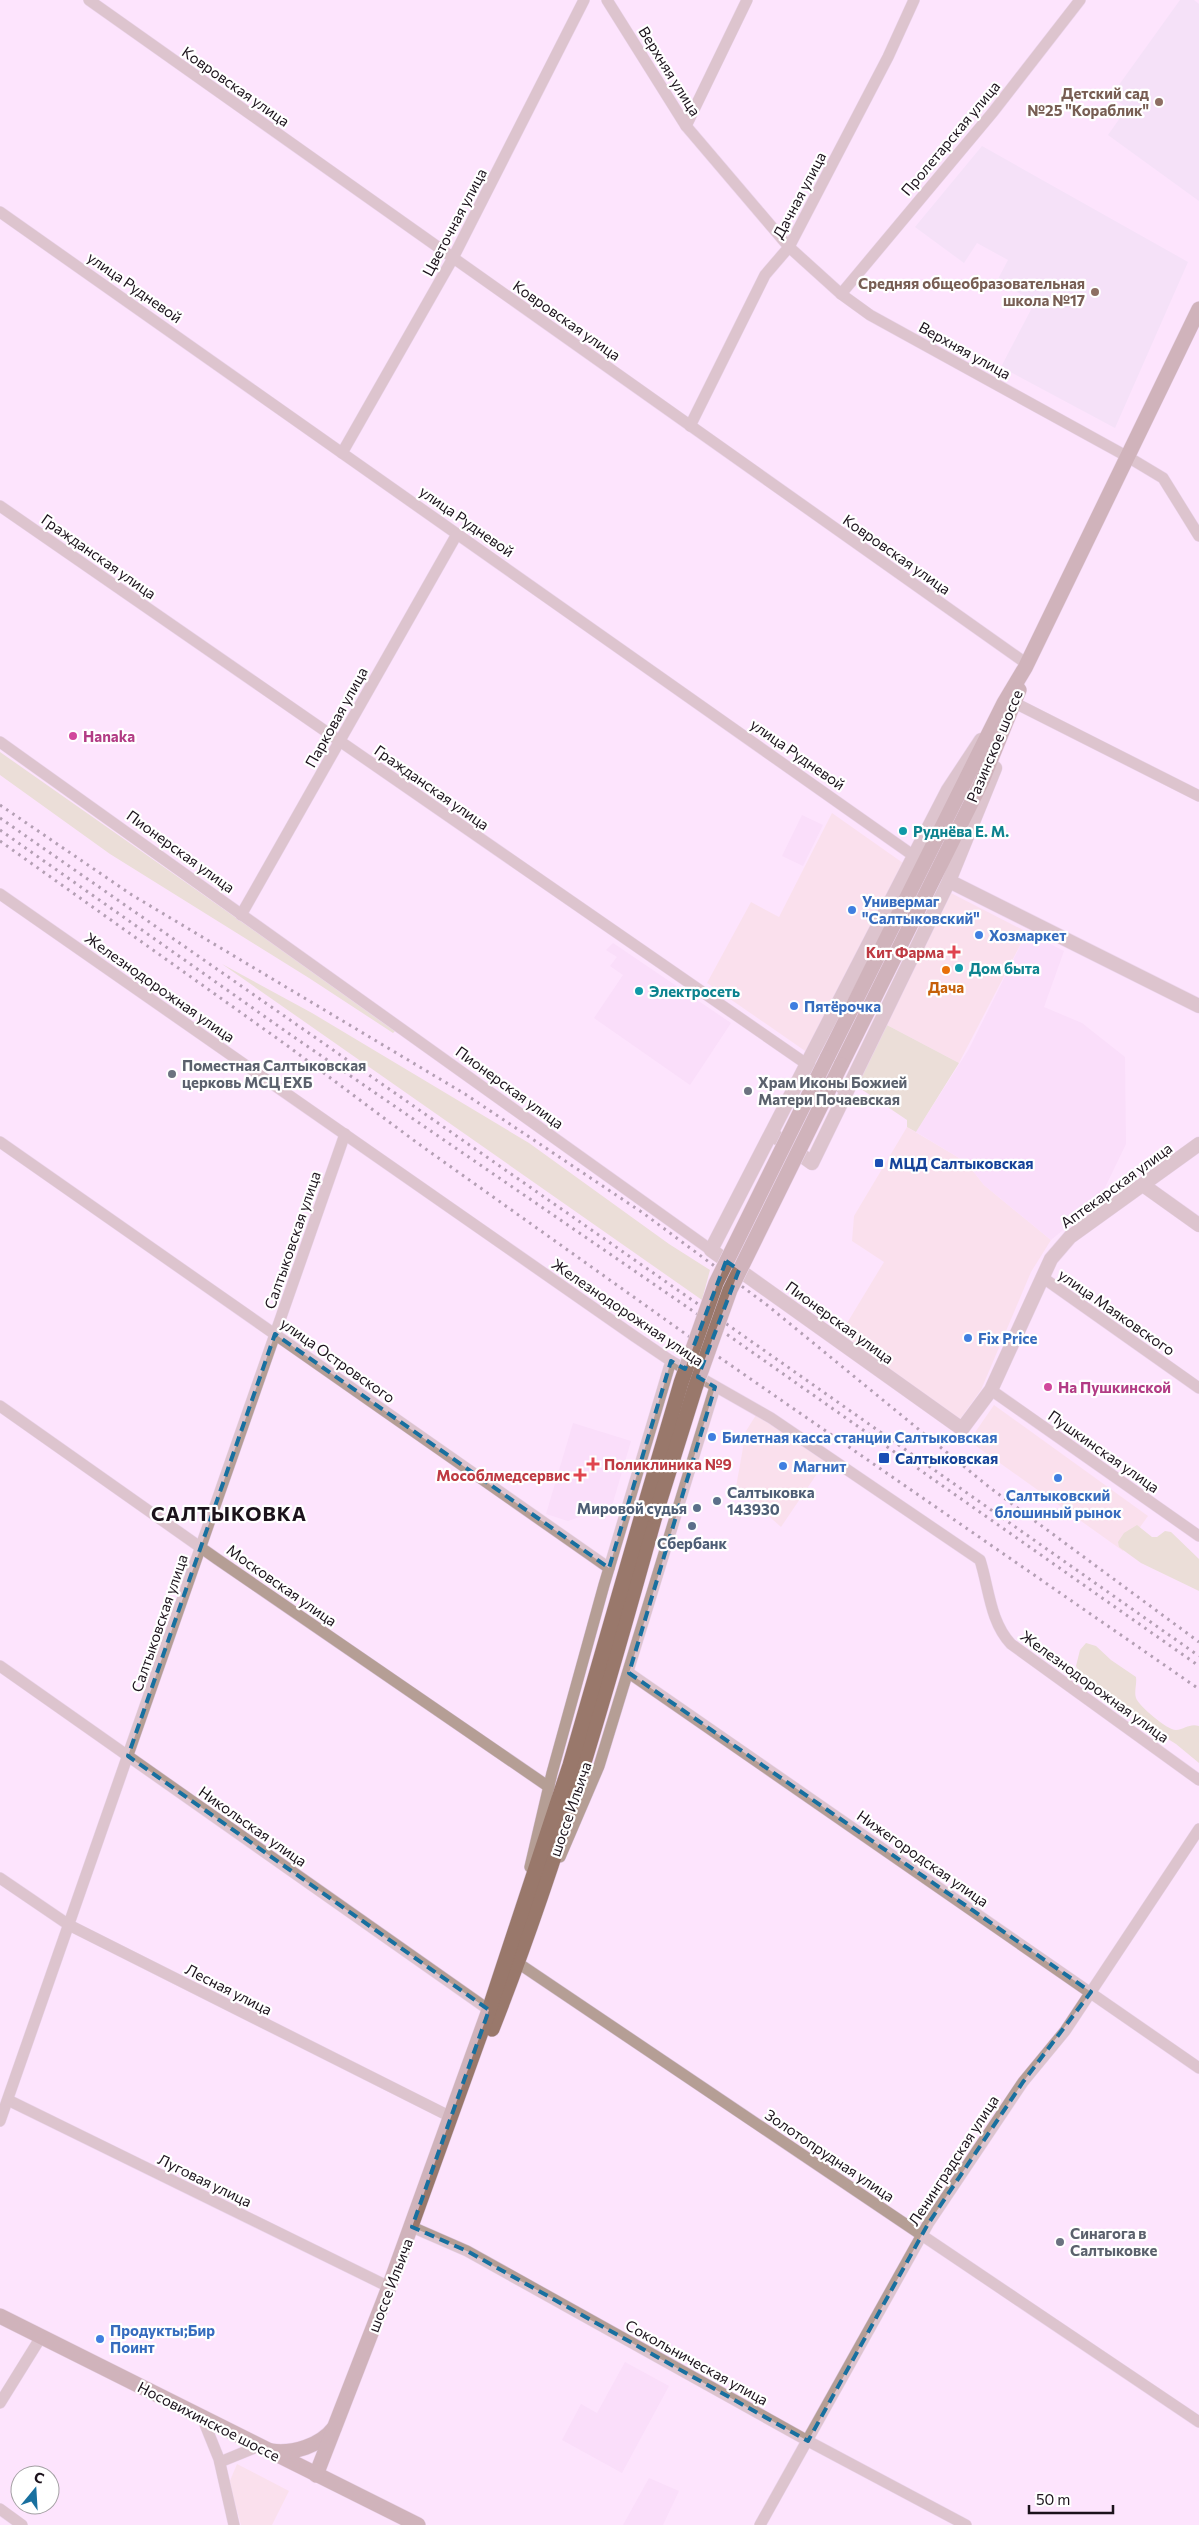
<svg xmlns="http://www.w3.org/2000/svg" width="1199" height="2525" viewBox="0 0 1199 2525" font-family="Commissioner,sans-serif">
  <style>
    .commercial { fill: #f7dcd9 }
    .built { fill: #f6d7f6 }
    .education { fill: #eadef2 }
    .green { fill: #d4d8aa }
    .lines { fill: none; stroke-linecap: round; stroke-linejoin: round }
    .minor-casing { stroke: #d9c2d9; stroke-width: 12 }
    .tertiary-casing { stroke: #d9c2d9; stroke-width: 15 }
    .secondary-casing { stroke: #d9c2d9; stroke-width: 16 }
    .minor { stroke: #b59e95; stroke-width: 11 }
    .tertiary { stroke: #b59e95; stroke-width: 14 }
    .secondary { stroke: #99786b; stroke-width: 15 }
    .rail { stroke: #5b4d5b; stroke-width: 3; stroke-dasharray: 2.5 5; stroke-linecap: butt }
    .secondary-bridge-casing { stroke: #d9c2d9; stroke-width: 16; stroke-linecap: butt }
    .secondary-bridge { stroke: #99786b; stroke-width: 15 }
    .marked { fill: none; stroke: #18709f; stroke-width: 4; stroke-dasharray: 10 6; stroke-linejoin: round }
    .education-dot { fill: #8d6e63; stroke: #fff; stroke-width: 2 }
    .hotel-dot { fill: #d1479c; stroke: #fff; stroke-width: 2 }
    .culture-dot { fill: #0f9aa8; stroke: #fff; stroke-width: 2 }
    .shop-dot { fill: #3f7fe0; stroke: #fff; stroke-width: 2 }
    .health-dot { fill: #e0444e; stroke: #fff; stroke-width: 2 }
    .food-dot { fill: #e8710a; stroke: #fff; stroke-width: 2 }
    .worship-dot { fill: #6b7280; stroke: #fff; stroke-width: 2 }
    .transit-dot { fill: #1a4fb4; stroke: #fff; stroke-width: 2 }
    .service-dot { fill: #5c6f8a; stroke: #fff; stroke-width: 2 }
    .labels { text-anchor: middle; dominant-baseline: central; stroke-width: 4.5; stroke-linejoin: round; paint-order: stroke }
    .street-label { font-size: 15px; fill: #1b121b; stroke: #fff }
    .education-label { font-size: 15px; font-weight: bold; fill: #785e54; stroke: #fff; text-anchor: end }
    .hotel-label { font-size: 15px; font-weight: bold; fill: #b23c85; stroke: #fff; text-anchor: start }
    .culture-label { font-size: 15px; font-weight: bold; fill: #0d838f; stroke: #fff; text-anchor: start }
    .shop-label { font-size: 15px; font-weight: bold; fill: #366cbe; stroke: #fff; text-anchor: start }
    .health-label { font-size: 15px; font-weight: bold; fill: #be3a42; stroke: #fff; text-anchor: end }
    .food-label { font-size: 15px; font-weight: bold; fill: #c56008; stroke: #fff }
    .worship-label { font-size: 15px; font-weight: bold; fill: #5b616d; stroke: #fff; text-anchor: start }
    .transit-label { font-size: 15px; font-weight: bold; fill: #164399; stroke: #fff; text-anchor: start }
    .service-label { font-size: 15px; font-weight: bold; fill: #4e5e75; stroke: #fff; text-anchor: start }
    .district-label { font-size: 20px; font-weight: bold; letter-spacing: 1px; fill: #1b121b; stroke: #fff }
  </style>
  <rect width="100%" height="100%" fill="#fde4fd"/>
  <!-- commercial -->
  <g class="commercial">
    <path d="M832,813L903,863L808,1053L707,983L751,902L779,917Z"/>
    <path d="M949,892L1027,932L959,1063L885,1024Z"/>
    <path d="M907,1127L966,1162L984,1185L1051,1240L1031,1272L981,1390L958,1422L841,1333L884,1262L852,1241L854,1216Z"/>
    <path d="M994,1405L1148,1516L1123,1551L969,1441Z"/>
    <path d="M756,1415L827,1459L781,1527L736,1487L746,1431Z"/>
    <path d="M237,2464L289,2491L272,2525H241L229,2483Z"/>
  </g>
  <!-- built -->
  <g class="built">
    <path d="M802,815L823,825L803,866L782,856Z"/>
    <path d="M1027,932L1064,951L1044,1007L1082,1023L1125,1057L1126,1144L1099,1200L1051,1240L984,1185L966,1162L916,1132L969,1049Z"/>
    <path d="M613,943L731,1023L690,1085L594,1018L623,975L610,966L617,957L606,950Z"/>
    <path d="M573,1423L631,1441L612,1506L568,1521L546,1514Z"/>
    <path d="M625,2362L669,2386L622,2473L562,2440L581,2404L597,2413Z"/>
    <path d="M649,2478L679,2491L663,2525H623Z"/>
  </g>
  <!-- education -->
  <g class="education">
    <path d="M1180,0H1194L1199,4V201L1108,135L1127,108L1111,96Z"/>
    <path d="M982,146L1188,262L1115,428L1001,367L1035,302L997,281L1008,260L977,243L964,263L915,227Z"/>
  </g>
  <!-- green -->
  <g class="green">
    <path d="M0,752L396,1030L393,1033L309,978L110,854L0,775Z"/>
    <path d="M222,964L312,1013L529,1143L669,1244L710,1270L702,1300Z"/>
    <path d="M885,1024L959,1063L916,1132L907,1127V1120L855,1085Z"/>
    <path d="M1137,1525L1152,1537H1157L1165,1531L1171,1532L1199,1559V1591L1141,1563L1119,1547L1118,1542L1124,1533Z"/>
    <path d="M1086,1643L1096,1646L1111,1660L1136,1677C1137,1684 1134,1691 1136,1698C1139,1706 1167,1730 1176,1730C1185,1729 1190,1723 1199,1726V1763L1176,1744L1139,1721L1083,1681L1076,1666L1080,1650Z"/>
  </g>
  <g class="lines">
    <!-- minor casing -->
    <g class="minor-casing">
      <g id="minor">
        <path d="M89,0L1027,664"/>
        <path d="M607,0L686,126L789,247L841,294L870,315L1128,457L1163,478L1199,536"/>
        <path d="M686,126L747,0"/>
        <path d="M0,212L914,856"/>
        <path d="M841,294L993,112L1080,0"/>
        <path d="M690,426L765,275L789,247L888,57L914,0"/>
        <path d="M342,453L453,258L584,0"/>
        <path d="M0,506L847,1092"/>
        <path d="M1015,703L1199,796"/>
        <path d="M0,742L711,1250"/>
        <path d="M0,894L634,1336L671,1361L771,1418L980,1560C989,1588 990,1622 1011,1644L1199,1780"/>
        <path d="M241,915L457,534"/>
        <path d="M0,1142L609,1568"/>
        <path d="M1042,1277L1199,1388"/>
        <path d="M991,1390L1199,1536"/>
        <path d="M0,1406L217,1559L549,1787"/>
        <path d="M0,1666L489,2010"/>
        <path d="M629,1673L1199,2068"/>
        <path d="M560,1857L599,1766L715,1387"/>
        <path d="M530,1867L552,1773L604,1585L671,1361"/>
        <path d="M0,1878L69,1925L451,2117"/>
        <path d="M518,1963L1199,2422"/>
        <path d="M8,2100L389,2287"/>
        <path d="M0,2121L345,1134"/>
        <path d="M412,2227L467,2251L808,2441L966,2525"/>
        <path d="M0,2403L41,2337"/>
        <path d="M202,2417L219,2459L234,2525"/>
        <path d="M220,2462L259,2446"/>
        <path d="M0,2509L22,2525"/>
        <path d="M760,2525L928,2224L1023,2082L1065,2031L1199,1829"/>
      </g>
    </g>
    <!-- tertiary casing -->
    <g class="tertiary-casing">
      <g id="tertiary">
        <path d="M981,740L948,790L711,1250L962,1429L991,1390L1051,1259L1070,1237L1199,1144"/>
        <path d="M949,881L1199,1006"/>
        <path d="M772,1134L812,1163L949,881L995,768"/>
        <path d="M1143,1185L1199,1225"/>
      </g>
    </g>
    <!-- secondary casing -->
    <g class="secondary-casing">
      <g id="secondary">
        <path d="M827,1058L1004,703L1025,668L1199,309"/>
        <path d="M841,1065L982,781L1019,690"/>
        <path d="M492,2029C558,1862 607,1689 655,1516"/>
        <path d="M0,2316L418,2525"/>
        <path d="M271,2451C293,2454 320,2446 334,2428"/>
        <path d="M316,2475L389,2287L489,2010L570,1765L643,1512"/>
      </g>
    </g>
    <!-- minor -->
    <use href="#minor" class="minor"/>
    <!-- tertiary -->
    <use href="#tertiary" class="tertiary"/>
    <!-- secondary -->
    <use href="#secondary" class="secondary"/>
    <!-- rail -->
    <g class="rail">
      <path d="M0,805L132,895L465,1094L643,1213L767,1305L989,1487L1199,1642"/>
      <path d="M0,818L728,1325L1199,1656"/>
      <path d="M0,830L291,1035L725,1333L1199,1666"/>
      <path d="M0,841L285,1044L416,1142L687,1335L1199,1689"/>
    </g>
    <!-- secondary-bridge casing -->
    <g class="secondary-bridge-casing">
      <g id="secondary-bridge">
        <path d="M643,1512L681,1383L716,1283L827,1058"/>
        <path d="M655,1516L695,1388L730,1290L841,1065"/>
      </g>
    </g>
    <!-- secondary-bridge -->
    <use href="#secondary-bridge" class="secondary-bridge"/>
  </g>
  <!-- marked area -->
  <path d="M0 0H1199V2525H0ZM726,1261L739,1270L698,1377L715,1387L629,1673L1091,1992L1023,2082L928,2224L808,2441L467,2251L412,2227L489,2010L128,1756L275,1334L609,1568L671,1361L685,1369Z" fill="#fde4fd" fill-opacity=".55" fill-rule="evenodd"/>
  <path class="marked" d="M726,1261L739,1270L698,1377L715,1387L629,1673L1091,1992L1023,2082L928,2224L808,2441L467,2251L412,2227L489,2010L128,1756L275,1334L609,1568L671,1361L685,1369Z"/>
  <!-- markers -->
  <g class="education-dot">
    <circle cx="1159" cy="102" r="5"/>
    <circle cx="1095" cy="292" r="5"/>
  </g>
  <g class="hotel-dot">
    <circle cx="73" cy="736" r="5"/>
    <circle cx="1048" cy="1387" r="5"/>
  </g>
  <g class="culture-dot">
    <circle cx="903" cy="831" r="5"/>
    <circle cx="959" cy="968" r="5"/>
    <circle cx="639" cy="991" r="5"/>
  </g>
  <g class="shop-dot">
    <circle cx="852" cy="910" r="5"/>
    <circle cx="979" cy="935" r="5"/>
    <circle cx="794" cy="1006" r="5"/>
    <circle cx="968" cy="1338" r="5"/>
    <circle cx="712" cy="1437" r="5"/>
    <circle cx="783" cy="1466" r="5"/>
    <circle cx="1058" cy="1478" r="5"/>
    <circle cx="100" cy="2339" r="5"/>
  </g>
  <g class="health-dot">
    <path d="M951.5 944.5h5v5h5v5h-5v5h-5v-5h-5v-5h5z"/>
    <path d="M590.5 1456.5h5v5h5v5h-5v5h-5v-5h-5v-5h5z"/>
    <path d="M577.5 1467.5h5v5h5v5h-5v5h-5v-5h-5v-5h5z"/>
  </g>
  <circle class="food-dot" cx="946" cy="970" r="5"/>
  <g class="worship-dot">
    <circle cx="172" cy="1074" r="5"/>
    <circle cx="748" cy="1091" r="5"/>
    <circle cx="1060" cy="2242" r="5"/>
  </g>
  <g class="transit-dot">
    <rect x="874" y="1158" width="10" height="10" rx="2.5"/>
    <rect x="878" y="1452" width="12" height="12" rx="2.5"/>
  </g>
  <g class="service-dot">
    <circle cx="717" cy="1501" r="5"/>
    <circle cx="697" cy="1508" r="5"/>
    <circle cx="692" cy="1526" r="5"/>
  </g>
  <g class="labels">
    <!-- street labels -->
    <g class="street-label">
      <text transform="translate(670 71) rotate(58)">Верхняя улица</text>
      <text transform="translate(236 86) rotate(35)">Ковровская улица</text>
      <text transform="translate(950 138) rotate(-50)">Пролетарская улица</text>
      <text transform="translate(799 195) rotate(-62)">Дачная улица</text>
      <text transform="translate(454 222) rotate(-62)">Цветочная улица</text>
      <text transform="translate(135 287) rotate(35)">улица Рудневой</text>
      <text transform="translate(567 320) rotate(35)">Ковровская улица</text>
      <text transform="translate(965 350) rotate(29)">Верхняя улица</text>
      <text transform="translate(467 521) rotate(35)">улица Рудневой</text>
      <text transform="translate(897 554) rotate(35)">Ковровская улица</text>
      <text transform="translate(99 556) rotate(35)">Гражданская улица</text>
      <text transform="translate(336 717) rotate(-61)">Парковая улица</text>
      <text transform="translate(994 746) rotate(-67)">Разинское шоссе</text>
      <text transform="translate(798 754) rotate(35)">улица Рудневой</text>
      <text transform="translate(432 787) rotate(35)">Гражданская улица</text>
      <text transform="translate(181 851) rotate(36)">Пионерская улица</text>
      <text transform="translate(160 987) rotate(35)">Железнодорожная улица</text>
      <text transform="translate(510 1087) rotate(36)">Пионерская улица</text>
      <text transform="translate(1116 1185) rotate(-36)">Аптекарская улица</text>
      <text transform="translate(292 1240) rotate(-71)">Салтыковская улица</text>
      <text transform="translate(628 1312) rotate(34)">Железнодорожная улица</text>
      <text transform="translate(1117 1312) rotate(35)">улица Маяковского</text>
      <text transform="translate(840 1322) rotate(36)">Пионерская улица</text>
      <text transform="translate(338 1360) rotate(35)">улица Островского</text>
      <text transform="translate(1104 1451) rotate(35)">Пушкинская улица</text>
      <text transform="translate(282 1585) rotate(35)">Московская улица</text>
      <text transform="translate(159 1623) rotate(-71)">Салтыковская улица</text>
      <text transform="translate(1095 1686) rotate(36)">Железнодорожная улица</text>
      <text transform="translate(570 1809) rotate(-71)">шоссе Ильича</text>
      <text transform="translate(253 1826) rotate(35)">Никольская улица</text>
      <text transform="translate(923 1858) rotate(35)">Нижегородская улица</text>
      <text transform="translate(229 1989) rotate(27)">Лесная улица</text>
      <text transform="translate(830 2155) rotate(34)">Золотопрудная улица</text>
      <text transform="translate(953 2160) rotate(-57)">Ленинградская улица</text>
      <text transform="translate(205 2180) rotate(26)">Луговая улица</text>
      <text transform="translate(390 2285) rotate(-69)">шоссе Ильича</text>
      <text transform="translate(697 2362) rotate(29)">Сокольническая улица</text>
      <text transform="translate(209 2421) rotate(27)">Носовихинское шоссе</text>
    </g>
    <!-- education labels -->
    <g class="education-label">
      <text x="1149" y="93">Детский сад<tspan x="1149" dy="17">№25 "Кораблик"</tspan></text>
      <text x="1085" y="283">Средняя общеобразовательная<tspan x="1085" dy="17">школа №17</tspan></text>
    </g>
    <!-- hotel labels -->
    <g class="hotel-label">
      <text x="83" y="736">Hanaka</text>
      <text x="1058" y="1387">На Пушкинской</text>
    </g>
    <!-- culture labels -->
    <g class="culture-label">
      <text x="913" y="831">Руднёва Е. М.</text>
      <text x="969" y="968">Дом быта</text>
      <text x="649" y="991">Электросеть</text>
    </g>
    <!-- shop labels -->
    <g class="shop-label">
      <text x="862" y="901">Универмаг<tspan x="862" dy="17">"Салтыковский"</tspan></text>
      <text x="989" y="935">Хозмаркет</text>
      <text x="804" y="1006">Пятёрочка</text>
      <text x="978" y="1338">Fix Price</text>
      <text x="722" y="1437">Билетная касса станции Салтыковская</text>
      <text x="793" y="1466">Магнит</text>
      <text x="1058" y="1495" text-anchor="middle">Салтыковский<tspan x="1058" dy="17">блошиный рынок</tspan></text>
      <text x="110" y="2330">Продукты;Бир<tspan x="110" dy="17">Поинт</tspan></text>
    </g>
    <!-- health labels -->
    <g class="health-label">
      <text x="944" y="952">Кит Фарма</text>
      <text x="604" y="1464" text-anchor="start">Поликлиника №9</text>
      <text x="570" y="1475">Мособлмедсервис</text>
    </g>
    <!-- food labels -->
    <g class="food-label">
      <text x="946" y="987">Дача</text>
    </g>
    <!-- worship labels -->
    <g class="worship-label">
      <text x="182" y="1065">Поместная Салтыковская<tspan x="182" dy="17">церковь МСЦ ЕХБ</tspan></text>
      <text x="758" y="1082">Храм Иконы Божией<tspan x="758" dy="17">Матери Почаевская</tspan></text>
      <text x="1070" y="2233">Синагога в<tspan x="1070" dy="17">Салтыковке</tspan></text>
    </g>
    <!-- transit labels -->
    <g class="transit-label">
      <text x="889" y="1163">МЦД Салтыковская</text>
      <text x="895" y="1458">Салтыковская</text>
    </g>
    <!-- service labels -->
    <g class="service-label">
      <text x="727" y="1492">Салтыковка<tspan x="727" dy="17">143930</tspan></text>
      <text x="687" y="1508" text-anchor="end">Мировой судья</text>
      <text x="692" y="1543" text-anchor="middle">Сбербанк</text>
    </g>
    <!-- district labels -->
    <g class="district-label">
      <text x="229" y="1513">САЛТЫКОВКА</text>
    </g>
  </g>
  <!-- north arrow -->
  <g transform="translate(35 2490) rotate(18)"><circle r="24" fill="#ffffff" stroke="#a4a0a4"/>
  <path d="M0-4L9 19L0 12L-9 19Z" fill="#18709f"/>
  <text y="-8" font-size="14" font-weight="bold" text-anchor="middle" fill="#1b121b">С</text>
  </g>
  <!-- scale -->
  <path d="M1029 2505v8h84v-8" fill="none" stroke="#1b121b" stroke-width="2.5"/>
  <text x="1036" y="2505" font-size="15" fill="#1b121b" stroke="#ffffff" stroke-width="4" paint-order="stroke">50 m</text>
</svg>
